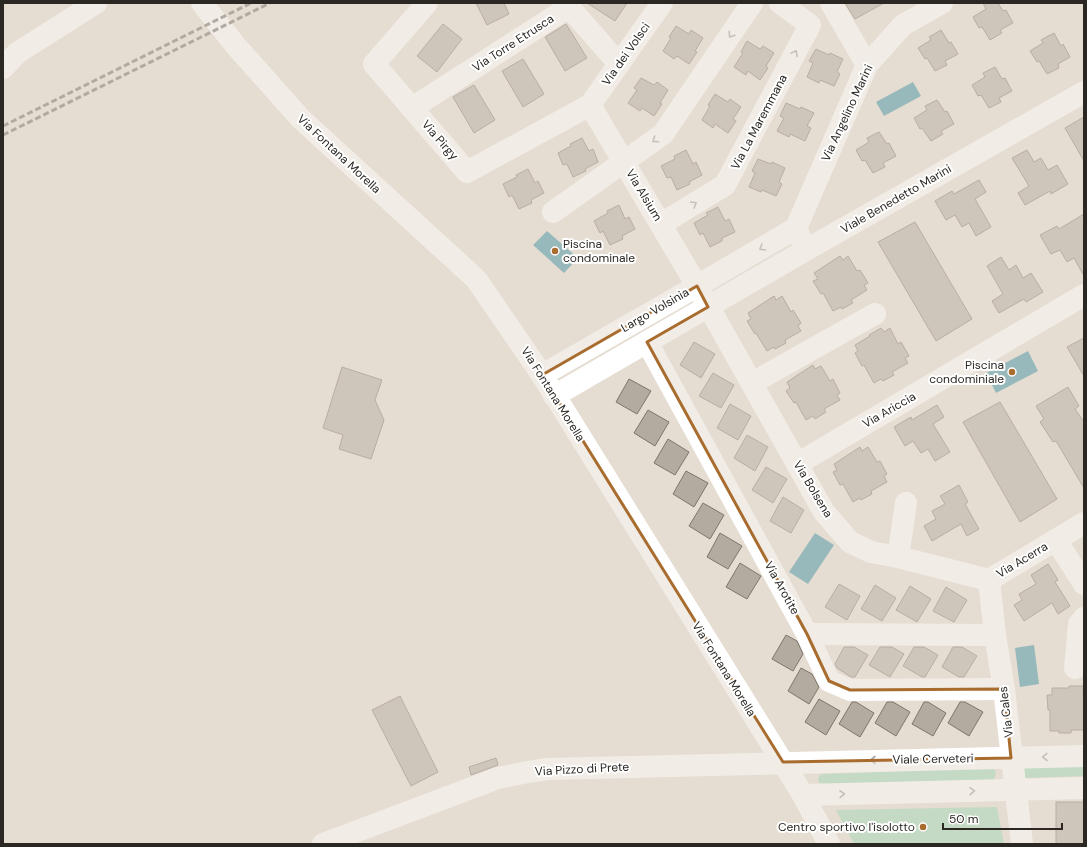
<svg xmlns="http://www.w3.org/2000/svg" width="1087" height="847" viewBox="0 0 1087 847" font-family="'DM Sans',sans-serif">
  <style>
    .green { fill: #9bd7b6 }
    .water { fill: #388f9f }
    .building { fill: #b3aaa0; stroke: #7e756c }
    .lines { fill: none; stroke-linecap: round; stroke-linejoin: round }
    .minor { stroke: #fff; stroke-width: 22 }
    .rail { stroke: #736d67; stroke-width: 3; stroke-dasharray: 6 3; stroke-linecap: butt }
    .oneway { stroke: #a09e9c }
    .marked { fill: none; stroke: #a86c2e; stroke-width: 3; stroke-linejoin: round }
    .poi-dot { fill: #a86c2e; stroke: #fff; stroke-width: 1.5 }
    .labels { text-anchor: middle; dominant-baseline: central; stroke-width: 4; stroke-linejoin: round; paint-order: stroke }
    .street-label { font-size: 12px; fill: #2b2824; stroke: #fff }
    .poi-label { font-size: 12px; fill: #2b2824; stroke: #fff; text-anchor: end }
  </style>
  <rect width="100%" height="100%" fill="#e6ddd2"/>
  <!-- green -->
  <g class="green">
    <path d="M1084,764V776L1025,778L1023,769L1024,767Z"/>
    <path d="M993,768L996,772L994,780L820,784L818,780L819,776L822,774Z"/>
    <path d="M997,807L1004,844H854L836,810Z"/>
  </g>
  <!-- water -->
  <g class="water">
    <path d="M913,82L921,96L884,116L876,102Z"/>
    <path d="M547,231L578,258L564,273L533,245Z"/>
    <path d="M1028,351L1038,371L996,393L986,373Z"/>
    <path d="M815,533L834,545L808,584L789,572Z"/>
    <path d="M1034,645L1039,684L1020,687L1015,648Z"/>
  </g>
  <!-- building -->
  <g class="building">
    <path d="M476,3H504L509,14L487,25Z"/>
    <path d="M587,3H627L615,21Z"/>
    <path d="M845,3H884L855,19Z"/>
    <path d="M983,3H998L1003,11L1006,10L1013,23L1000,30L1002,33L990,40L982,27L979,28L973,17L986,9Z"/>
    <path d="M443,24L462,39L437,72L417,56Z"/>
    <path d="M566,24L587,58L565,71L545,37Z"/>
    <path d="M676,26L689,34L691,30L703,38L695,51L697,52L689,64L677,56L674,59L663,51L671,38L669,37Z"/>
    <path d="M941,30L949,43L951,42L958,54L945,61L947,65L935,71L927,58L925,59L918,48L931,40L929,37Z"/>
    <path d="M1054,33L1061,46L1063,44L1070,57L1058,64L1059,68L1047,74L1039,61L1037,62L1030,51L1043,43L1041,40Z"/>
    <path d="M747,41L760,49L763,46L774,53L766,66L768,68L760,80L748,71L746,75L734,67L743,53L741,52Z"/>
    <path d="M816,49L829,55L830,53L843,59L837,72L840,74L834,86L820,80L819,83L807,77L813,63L809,61Z"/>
    <path d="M523,59L544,94L523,107L502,71Z"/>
    <path d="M995,67L1002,79L1005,78L1012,91L999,98L1001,102L989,108L981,95L978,96L972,85L985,77L983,73Z"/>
    <path d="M641,78L654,85L657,82L668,90L660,103L662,104L654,116L642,108L640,111L628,103L637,90L634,88Z"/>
    <path d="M474,85L495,120L474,133L453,97Z"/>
    <path d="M715,94L728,102L730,99L741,107L733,119L736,121L728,133L715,124L713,128L702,120L710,106L708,105Z"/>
    <path d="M937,100L945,112L947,111L954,124L941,131L943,134L931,141L922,128L920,129L914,118L927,110L925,106Z"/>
    <path d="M786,103L800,109L801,107L814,113L807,126L811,128L805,141L790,134L789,137L777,131L784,118L780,116Z"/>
    <path d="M1084,117V161L1065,128Z"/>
    <path d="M879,132L887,144L889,143L896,156L883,163L885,167L873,173L865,160L862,161L856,150L869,142L867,138Z"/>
    <path d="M582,138L589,151L593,149L598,162L585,169L586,171L573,177L567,164L563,165L558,153L571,146L570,144Z"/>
    <path d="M686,150L693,164L696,162L702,175L689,182L690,184L677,190L671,177L667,178L661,166L675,159L674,156Z"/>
    <path d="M1027,150L1034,162L1041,158L1048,170L1057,165L1068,184L1051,194L1050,191L1025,205L1018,193L1029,186L1012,158Z"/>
    <path d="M758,159L771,164L772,162L785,168L779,182L782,184L776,196L762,190L761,192L749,187L755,173L752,171Z"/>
    <path d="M528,169L535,183L538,181L544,193L531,200L532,203L519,209L512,195L509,197L503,184L517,177L516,175Z"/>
    <path d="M979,180L986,192L975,199L991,227L976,236L969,223L962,227L955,215L946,220L935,201L952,191L954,194Z"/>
    <path d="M619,205L625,219L629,217L635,229L622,236L623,239L610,245L603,231L600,233L594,221L608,213L607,211Z"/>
    <path d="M718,207L725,221L729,219L735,232L722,238V241L710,247L703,233L700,235L694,223L708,215L706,213Z"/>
    <path d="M1084,214V276L1074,258L1067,262L1060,250L1051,254L1040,235L1057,226L1059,229Z"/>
    <path d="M915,222L972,319L936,341L878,242Z"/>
    <path d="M840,256L843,260L848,256L857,271L860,270L868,283L864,285L867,290L851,300L853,303L842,309L841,307L833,311L823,293L821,294L813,281L818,279L814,273Z"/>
    <path d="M1001,257L1009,270L1016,265L1023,278L1031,273L1043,292L1026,302L1024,299L999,313L992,301L1003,294L987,266Z"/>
    <path d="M774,296L776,300L782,296L791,312L793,310L801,323L798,326L801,331L785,340L786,343L775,349L774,347L767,351L756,333L755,334L747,321L751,319L748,313Z"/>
    <path d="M881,328L884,332L890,328L898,344L901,342L909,356L905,358L908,363L892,372L894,375L883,381L881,379L874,383L864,365L862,366L855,353L858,351L855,345L870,336L869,335Z"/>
    <path d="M1084,338V376L1067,347Z"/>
    <path d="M694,342L715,354L701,378L680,365Z"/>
    <path d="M813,365L815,369L821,366L830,381L833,379L840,393L837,395L840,400L824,409L826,412L815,419L813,416L806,420L796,402L794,403L786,391L790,388L787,382Z"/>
    <path d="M342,367L382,380L375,400L384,420L371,459L339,449L343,435L323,428Z"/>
    <path d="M713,373L734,385L721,408L699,396Z"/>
    <path d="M629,379L651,391L637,414L616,402Z"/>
    <path d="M1068,387L1079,406L1075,409L1084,422V488L1056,441L1053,442L1040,422L1044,419L1036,406Z"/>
    <path d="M1000,402L1057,499L1020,522L963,422Z"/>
    <path d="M730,404L751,416L738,440L717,428Z"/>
    <path d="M937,405L944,417L933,424L950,452L935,461L928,449L921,453L913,441L905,446L894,427L911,417L912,420Z"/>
    <path d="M648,410L669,422L655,446L634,433Z"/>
    <path d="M747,435L768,447L755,471L734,458Z"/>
    <path d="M668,439L689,452L675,475L654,463Z"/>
    <path d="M860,447L862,451L868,447L877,462L880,461L887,474L884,476L887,482L871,491L872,494L861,500L860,498L853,502L843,484L840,485L833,472L837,470L834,464Z"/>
    <path d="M766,467L787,479L773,503L752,490Z"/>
    <path d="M686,471L708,483L694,507L673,494Z"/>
    <path d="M959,485L968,502L965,504L979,529L967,536L961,524L932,541L924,526L936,519L932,511L945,504L940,496Z"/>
    <path d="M783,497L804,510L791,533L770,521Z"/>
    <path d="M703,503L724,515L710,539L689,526Z"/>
    <path d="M720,533L742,546L728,569L707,557Z"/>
    <path d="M740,563L761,576L747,599L726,587Z"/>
    <path d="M1048,564L1058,580L1055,582L1070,606L1058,614L1052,603L1024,621L1014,605L1022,600L1019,594L1036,584L1031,575Z"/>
    <path d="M839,584L860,596L847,620L825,607Z"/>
    <path d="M875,585L896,598L882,621L861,609Z"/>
    <path d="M910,586L931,599L917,622L896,610Z"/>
    <path d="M946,587L967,600L954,622L933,611Z"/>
    <path d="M786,635L797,641L803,654L793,671L772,659Z"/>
    <path d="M844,647H854L868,655L855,677H851L837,668L835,664Z"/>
    <path d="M880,647H892L904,654L890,677L869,665Z"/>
    <path d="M914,647H924L938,655L925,677H922L903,666Z"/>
    <path d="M953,647H962L977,656L964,677H959L942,667Z"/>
    <path d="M801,668L812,674L819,687L809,704L788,691Z"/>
    <path d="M1069,686H1083L1084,730H1071V733H1059V731H1050V710H1048L1047,695H1052V688H1069Z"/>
    <path d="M400,696L438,772L411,786L372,710Z"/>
    <path d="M819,699L840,711L826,735L805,722Z"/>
    <path d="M852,702H856L874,713L860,737L839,724Z"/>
    <path d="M887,702H893L910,712L896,736L875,723Z"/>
    <path d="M924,702H928L946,713L933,736L912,724Z"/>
    <path d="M960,702H965L983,712L969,736L948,723Z"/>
    <path d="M496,758L498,765L471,775L469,767Z"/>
    <rect x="1056" y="802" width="28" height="42"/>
  </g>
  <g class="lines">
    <!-- minor -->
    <g class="minor">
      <path d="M202,3L236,46L301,119L476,279L542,375L803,795L829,844"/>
      <path d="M427,3L374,64L467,172L590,105L662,3"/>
      <path d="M831,3L867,65"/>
      <path d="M3,68L17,53L96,3"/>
      <path d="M590,105L697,286L796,228"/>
      <path d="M412,108L569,7L619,64"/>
      <path d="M553,212L663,134L752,3"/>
      <path d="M661,224L725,185L810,25L780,3"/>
      <path d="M802,241L796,228L867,65L903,25L942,3"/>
      <path d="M647,342L807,634L829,681L850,690L1004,689"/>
      <path d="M542,375L697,286L824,512L850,542L871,552L898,557L989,580"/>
      <path d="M752,383L875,314"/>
      <path d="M554,396L806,250L1084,92"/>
      <path d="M797,464L1084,295"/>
      <path d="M1056,540L1084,584"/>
      <path d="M898,557L906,503"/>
      <path d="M989,580L995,635L1004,689L1022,844"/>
      <path d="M989,580L1084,523"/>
      <path d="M807,634L995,635"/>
      <path d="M1075,668L1079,624L1084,618"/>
      <path d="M803,795L1084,788"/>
      <path d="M323,844L498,778L528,772L548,769L1084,756"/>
    </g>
    <!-- rail -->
    <g class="rail">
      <path d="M3,126L251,3"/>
      <path d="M3,135L270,3"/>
    </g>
  </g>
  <!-- one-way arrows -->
  <defs><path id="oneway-chevron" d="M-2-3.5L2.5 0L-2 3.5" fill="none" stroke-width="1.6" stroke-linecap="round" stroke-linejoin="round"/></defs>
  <g class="oneway">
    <use href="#oneway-chevron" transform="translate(731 35) rotate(124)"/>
    <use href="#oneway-chevron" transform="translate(795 53) rotate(-62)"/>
    <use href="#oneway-chevron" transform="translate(655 140) rotate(146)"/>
    <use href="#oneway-chevron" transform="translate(694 204) rotate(-31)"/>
    <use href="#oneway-chevron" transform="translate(762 248) rotate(150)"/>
    <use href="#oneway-chevron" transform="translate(1045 757) rotate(179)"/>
    <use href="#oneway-chevron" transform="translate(873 760) rotate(179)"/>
    <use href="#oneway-chevron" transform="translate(972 791) rotate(-1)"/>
    <use href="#oneway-chevron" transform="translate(842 794) rotate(-1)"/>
  </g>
  <!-- marked area -->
  <path d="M0 0H1087V847H0ZM697,286L708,307L647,342L807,634L829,681L850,690L1004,689L1011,758L783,762L542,375Z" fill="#e6ddd2" fill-opacity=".55" fill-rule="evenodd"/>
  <path class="marked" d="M697,286L708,307L647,342L807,634L829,681L850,690L1004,689L1011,758L783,762L542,375Z"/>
  <!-- markers -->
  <g class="poi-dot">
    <circle cx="555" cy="251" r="4"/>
    <circle cx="1012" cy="372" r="4"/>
    <circle cx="923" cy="827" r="4"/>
  </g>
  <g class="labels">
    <!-- street labels -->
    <g class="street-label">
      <text transform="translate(513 43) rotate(-33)">Via Torre Etrusca</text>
      <text transform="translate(626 54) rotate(-55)">Via dei Volsci</text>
      <text transform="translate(847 113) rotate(-65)">Via Angelino Marini</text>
      <text transform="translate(759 122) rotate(-62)">Via La Maremmana</text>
      <text transform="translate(440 140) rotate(49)">Via Pirgy</text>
      <text transform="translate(339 154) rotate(43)">Via Fontana Morella</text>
      <text transform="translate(644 195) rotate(59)">Via Alsium</text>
      <text transform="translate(896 199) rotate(-30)">Viale Benedetto Marini</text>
      <text transform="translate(655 310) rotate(-30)">Largo Volsinia</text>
      <text transform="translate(553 394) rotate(58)">Via Fontana Morella</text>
      <text transform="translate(889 410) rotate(-30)">Via Ariccia</text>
      <text transform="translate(813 489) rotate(59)">Via Bolsena</text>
      <text transform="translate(1022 560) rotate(-31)">Via Acerra</text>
      <text transform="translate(782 588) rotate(61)">Via Arotite</text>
      <text transform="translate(724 669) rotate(58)">Via Fontana Morella</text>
      <text transform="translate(1006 712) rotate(-97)">Via Cales</text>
      <text transform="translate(933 759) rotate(-1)">Viale Cerveteri</text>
      <text transform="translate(582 769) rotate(-3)">Via Pizzo di Prete</text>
    </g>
    <!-- poi labels -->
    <g class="poi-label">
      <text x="563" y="244" text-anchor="start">Piscina<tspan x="563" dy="14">condominale</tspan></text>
      <text x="1004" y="365">Piscina<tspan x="1004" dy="14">condominiale</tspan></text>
      <text x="915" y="827">Centro sportivo l'isolotto</text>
    </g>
  </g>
  <!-- border -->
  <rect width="1087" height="847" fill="none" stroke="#2b2824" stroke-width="8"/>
  <!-- scale -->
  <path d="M943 823v6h119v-6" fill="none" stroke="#2b2824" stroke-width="2"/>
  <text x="949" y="823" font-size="12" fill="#2b2824" stroke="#ffffff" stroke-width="3" paint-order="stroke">50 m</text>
</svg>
